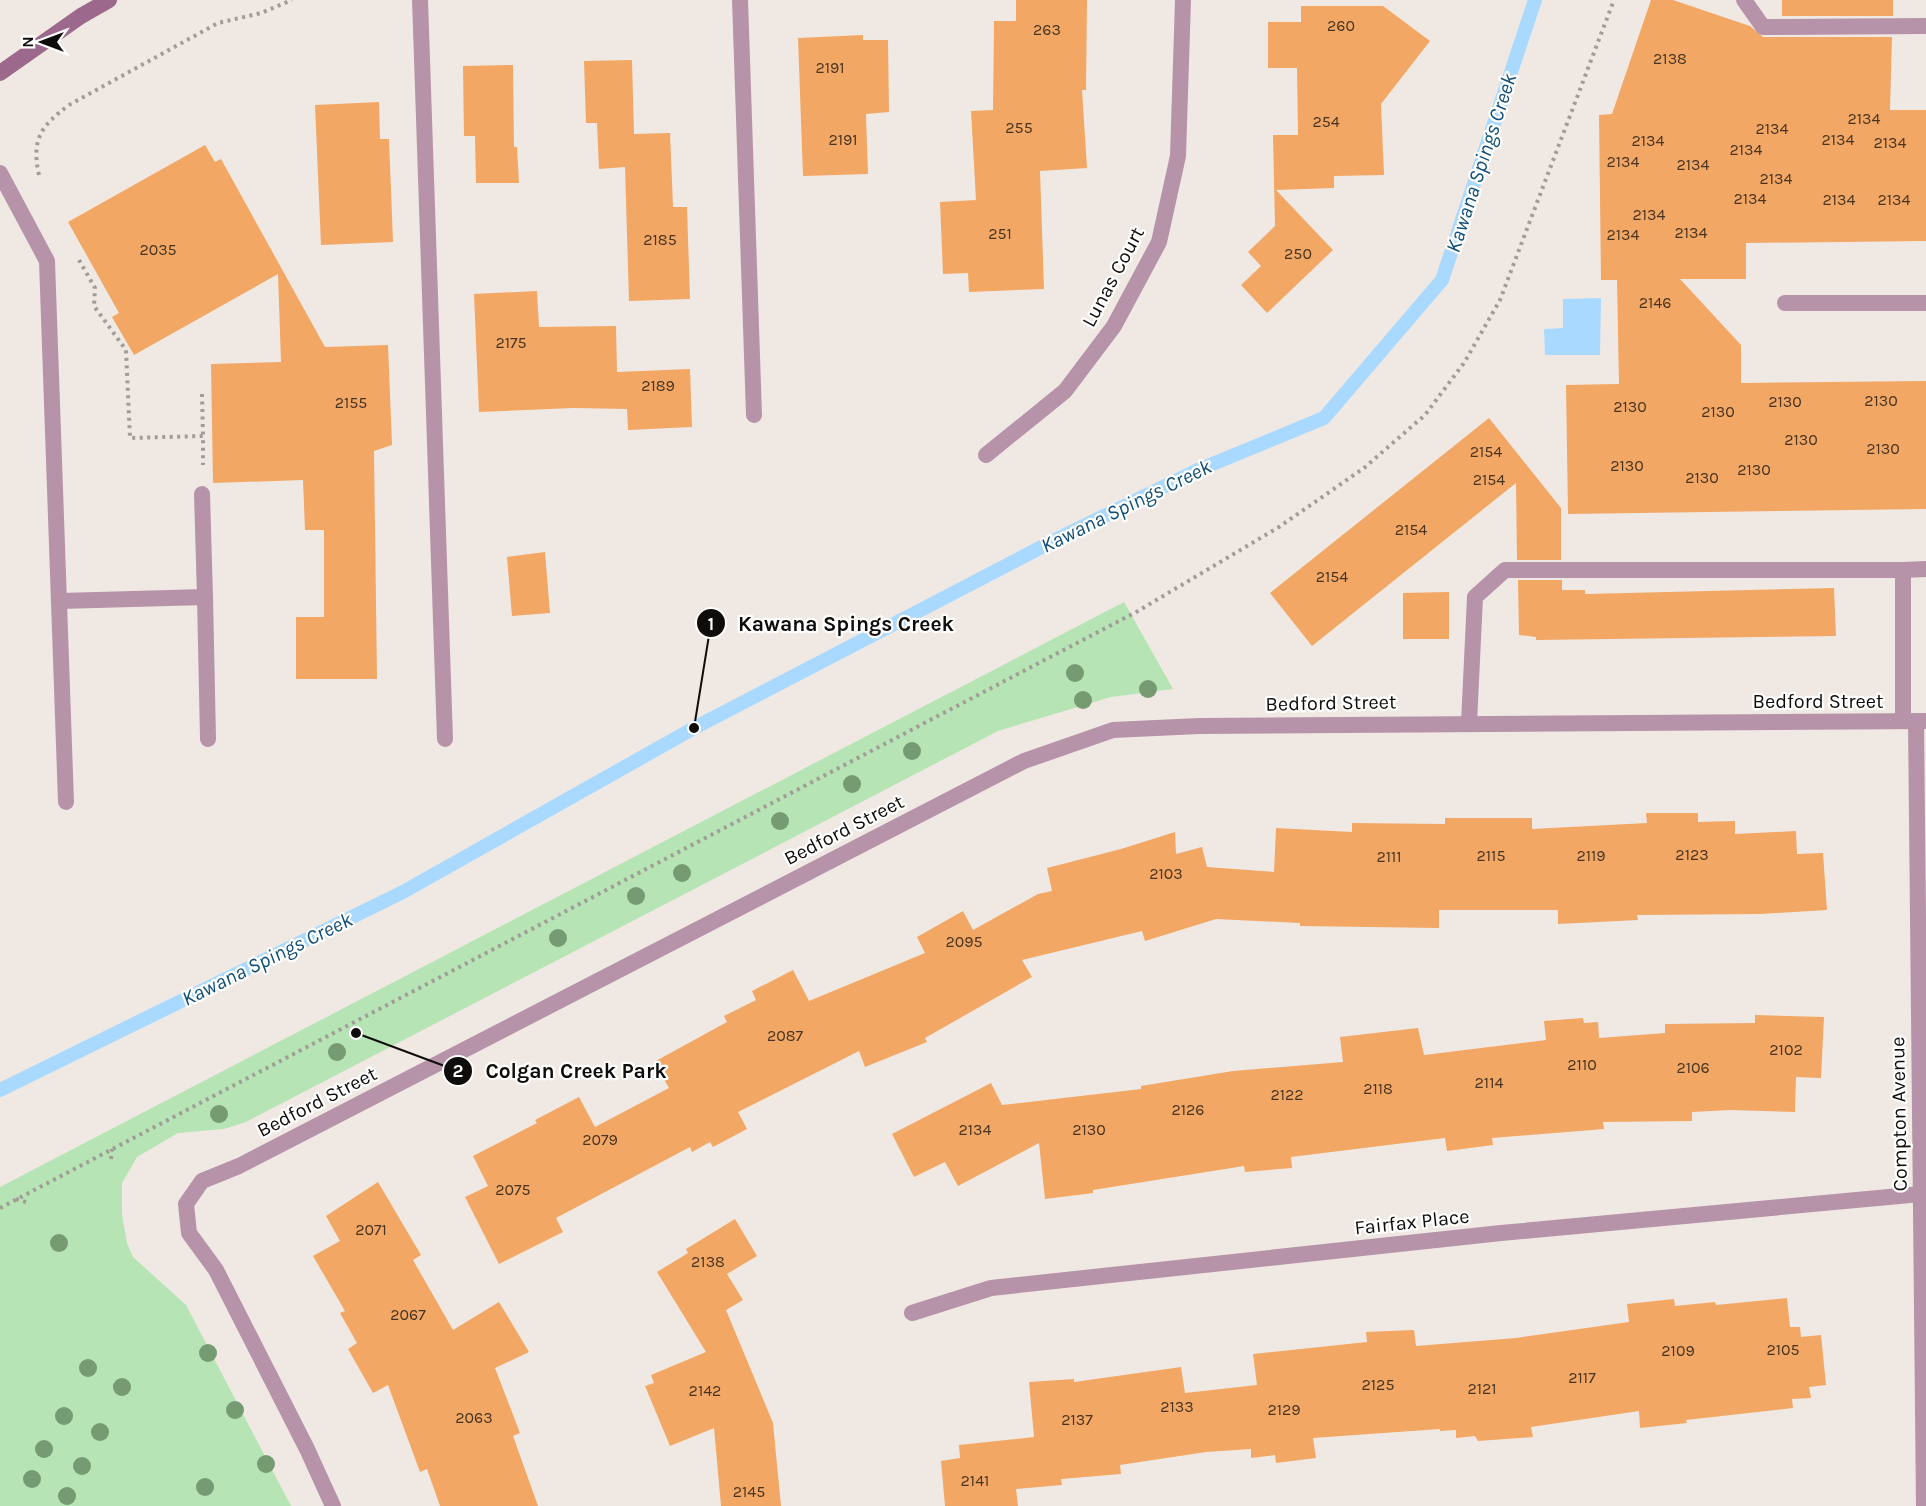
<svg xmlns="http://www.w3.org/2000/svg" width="1926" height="1506" viewBox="0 0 1926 1506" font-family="Karla,sans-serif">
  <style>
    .green { fill: #b6e4b4 }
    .water { fill: #aad9ff }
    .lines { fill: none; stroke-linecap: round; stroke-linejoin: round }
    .stream { stroke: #aad9ff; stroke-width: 14 }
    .building { fill: #f2a765 }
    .path { stroke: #a19c97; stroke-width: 4; stroke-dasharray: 3 4.5; stroke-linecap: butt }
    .service { stroke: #b793aa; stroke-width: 16 }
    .minor { stroke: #b793aa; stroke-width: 16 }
    .secondary { stroke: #9c688b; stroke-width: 16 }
    .tree { fill: #769a72 }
    .labels { text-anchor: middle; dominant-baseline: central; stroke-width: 4.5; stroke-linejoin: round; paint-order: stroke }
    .number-label { font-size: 16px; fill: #483422 }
    .street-label { font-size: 20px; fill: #0f0d0b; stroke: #fff }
    .water-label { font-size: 21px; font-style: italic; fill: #114e77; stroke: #fff }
    .leader { fill: none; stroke: #0f0d0b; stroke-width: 2 }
    .callout-dot { fill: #0f0d0b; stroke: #fff; stroke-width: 2 }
    .mark-label { font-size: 18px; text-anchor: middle; font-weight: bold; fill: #fff }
    .callout-label { font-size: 21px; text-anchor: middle; font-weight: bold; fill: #0f0d0b; stroke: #fff; stroke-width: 4.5; stroke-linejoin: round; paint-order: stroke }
  </style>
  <rect width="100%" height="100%" fill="#f0e9e3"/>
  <!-- green -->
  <path class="green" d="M1124,602L1173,689L1111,697L998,731L246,1122L224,1129L178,1133L137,1157L122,1183V1215L127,1243L133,1257L186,1305L291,1506H0V1187Z"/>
  <!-- water -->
  <path class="water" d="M1601,298L1600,355H1545L1544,329L1563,328V299Z"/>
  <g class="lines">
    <!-- stream -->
    <path class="stream" d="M0,1090L403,892L694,728L1057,539L1198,470L1324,418L1442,280L1535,0"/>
  </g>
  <!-- building -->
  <g class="building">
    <path d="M1016,0H1087L1086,90H1082L1087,168L1040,171L1044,289L969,292L968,273L943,274L940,202L976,200L971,111L993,110L994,21H1016Z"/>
    <path d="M1651,0H1673L1750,26L1763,37H1892L1890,110H1926V241L1746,243V279H1680L1741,345V383L1926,381V509L1568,514L1566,385L1619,384L1617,280H1601L1599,115L1612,114Z"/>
    <rect x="1782" y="0" width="111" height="16"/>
    <path d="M1301,6H1383L1430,41L1381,104L1384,175L1334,176V188L1276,190L1333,250L1267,313L1241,285L1261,266L1248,252L1275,226L1273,135H1298L1297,68H1268V22H1301Z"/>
    <path d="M863,35V40H888L889,112L866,114L868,174L803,176L798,38Z"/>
    <path d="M632,60L634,134L670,133L673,207H687L690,299L629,301L625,167L599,169L597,123H586L584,61Z"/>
    <path d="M513,65L514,147H517L519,183H476L475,136H464L463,66Z"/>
    <path d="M379,102L380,139H389L393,242L321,245L315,105Z"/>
    <path d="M205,145L215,162L221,159L325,347L388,345L392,445L374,451L377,679H296V617H324V530H305L303,480L213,483L211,364L281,362L278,274L134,355L112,317L119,313L68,222Z"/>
    <path d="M537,291L539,327L616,326L617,372L690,369L692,427L628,430L627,409L573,408L479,412L474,294Z"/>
    <path d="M1489,418L1561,508V560H1517L1516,483L1312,646L1270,593Z"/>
    <path d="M545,552L550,613L512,616L507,557Z"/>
    <path d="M1518,580H1562V590H1585V594L1834,588L1836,636L1536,640V637L1519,635Z"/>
    <path d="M1449,592V639H1403V593Z"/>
    <path d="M1646,813H1698V822L1735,821V834L1796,831L1797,854L1823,853L1827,910L1761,914L1637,915L1638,920L1558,924V910H1439V928L1300,926V923L1216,919L1145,941L1142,931L1022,960L1032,977L925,1038L927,1042L865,1067L859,1051L738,1112L747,1129L713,1147L710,1142L692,1152L690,1147L556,1218L563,1232L499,1264L465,1197L488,1186L473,1156L537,1123L535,1120L579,1097L595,1127L669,1088L654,1062L727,1022L724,1016L756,1000L752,991L793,970L809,1001L925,953L917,937L963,911L973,930L1038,894L1052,891L1047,868L1121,849L1175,832L1176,854L1202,847L1207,867L1274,872L1276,828L1352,832V823L1445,824V818H1532V829L1647,823Z"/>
    <path d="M1755,1015L1824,1017L1821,1078L1796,1077L1795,1112L1730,1110L1692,1112V1121L1603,1122L1604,1129L1492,1138L1493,1145L1447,1151L1445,1138L1291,1157L1292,1168L1245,1172L1244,1166L1093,1190V1193L1045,1199L1039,1143L958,1186L945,1162L914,1177L892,1134L991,1083L1002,1105L1141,1089V1086L1233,1071L1343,1062L1340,1037L1418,1028L1424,1055L1546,1040L1544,1021L1583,1018L1584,1023L1598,1022L1599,1038L1665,1033V1024L1755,1023Z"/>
    <path d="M378,1182L421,1255L413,1260L453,1330L499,1302L529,1352L495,1368L520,1433L513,1436L538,1506H440L427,1469L420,1472L388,1385L373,1393L348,1349L357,1343L340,1313L345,1311L313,1256L340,1241L326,1216Z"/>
    <path d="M735,1219L757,1256L727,1274L743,1300L726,1310L773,1423L781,1506H721L714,1428L670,1446L645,1386L654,1383L651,1375L706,1352L657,1272L688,1253L686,1249Z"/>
    <path d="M1787,1298L1790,1327H1800L1801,1337L1821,1335L1826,1385L1809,1387L1811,1398L1792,1399L1793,1408L1686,1420L1687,1423L1640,1428L1639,1411L1531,1427L1533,1437L1478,1441L1475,1436L1456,1438V1430L1440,1431V1429L1313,1438L1316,1458L1276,1463L1275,1455L1251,1458V1449L1206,1452L1120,1465L1121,1474L1061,1479L1062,1485L1016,1489L1018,1506H945L941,1461L960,1458L959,1445L1034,1437L1029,1382L1074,1379V1382L1181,1367L1185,1393L1257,1385L1253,1354L1367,1342L1366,1332L1414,1330L1416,1346L1516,1338L1629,1322L1627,1304L1674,1299L1675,1306L1715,1302L1716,1305Z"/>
  </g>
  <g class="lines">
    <!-- path -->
    <g class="path">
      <path d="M39,175C31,139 41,126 69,105L218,23L261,13L292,0"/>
      <path d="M79,260L95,288L94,306L126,350L130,438L203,436V465"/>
      <path d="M202,394L203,436"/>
      <path d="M111,1159L112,1149"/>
      <path d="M16,1199L29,1203"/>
      <path d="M0,1208L1138,611L1279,527L1364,468L1425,415L1464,363L1500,300L1614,0"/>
    </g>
    <!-- service -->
    <g class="service">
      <path d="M420,0L445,739"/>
      <path d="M740,0L754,415"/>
      <path d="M1744,0L1763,27L1926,26"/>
      <path d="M0,173L47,261L66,802"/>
      <path d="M1785,303H1926"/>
      <path d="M202,494L205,597"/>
      <path d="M1903,570L1926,569"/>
      <path d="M60,601L205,597L208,739"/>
      <path d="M1469,723L1475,597L1505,570H1903V721"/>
    </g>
    <!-- minor -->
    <g class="minor">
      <path d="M986,455L1065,391L1114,326L1159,242L1178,156L1183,0"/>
      <path d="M1916,721L1924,1506"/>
      <path d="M912,1313L991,1288L1501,1233L1921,1194"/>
      <path d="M333,1506L307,1449L216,1270L189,1233L186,1204L202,1181L239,1166L1024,761L1113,730L1199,726L1926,721"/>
    </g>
    <!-- secondary -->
    <path class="secondary" d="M0,73L81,16L109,0"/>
  </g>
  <!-- trees -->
  <g class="tree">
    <circle cx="1075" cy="673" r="9"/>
    <circle cx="1148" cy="689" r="9"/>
    <circle cx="1083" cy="700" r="9"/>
    <circle cx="912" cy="751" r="9"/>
    <circle cx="852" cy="784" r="9"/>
    <circle cx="780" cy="821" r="9"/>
    <circle cx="682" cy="873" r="9"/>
    <circle cx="636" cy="896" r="9"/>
    <circle cx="558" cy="938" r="9"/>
    <circle cx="337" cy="1052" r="9"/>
    <circle cx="219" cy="1114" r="9"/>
    <circle cx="59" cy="1243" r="9"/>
    <circle cx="208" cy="1353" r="9"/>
    <circle cx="88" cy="1368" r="9"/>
    <circle cx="122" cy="1387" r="9"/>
    <circle cx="235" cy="1410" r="9"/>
    <circle cx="64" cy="1416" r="9"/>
    <circle cx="100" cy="1432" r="9"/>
    <circle cx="44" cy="1449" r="9"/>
    <circle cx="266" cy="1464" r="9"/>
    <circle cx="82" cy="1466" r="9"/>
    <circle cx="32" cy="1479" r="9"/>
    <circle cx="205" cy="1487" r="9"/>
    <circle cx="67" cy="1496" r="9"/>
  </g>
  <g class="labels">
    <!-- number labels -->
    <g class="number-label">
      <text x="1341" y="25">260</text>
      <text x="1047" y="29">263</text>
      <text x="1670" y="58">2138</text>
      <text x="830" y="67">2191</text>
      <text x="1864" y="118">2134</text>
      <text x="1326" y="121">254</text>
      <text x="1019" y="127">255</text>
      <text x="1772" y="128">2134</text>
      <text x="843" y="139">2191</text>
      <text x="1838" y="139">2134</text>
      <text x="1648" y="140">2134</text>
      <text x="1890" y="142">2134</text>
      <text x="1746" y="149">2134</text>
      <text x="1623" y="161">2134</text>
      <text x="1693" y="164">2134</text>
      <text x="1776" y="178">2134</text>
      <text x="1750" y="198">2134</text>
      <text x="1839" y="199">2134</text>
      <text x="1894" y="199">2134</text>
      <text x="1649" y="214">2134</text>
      <text x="1691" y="232">2134</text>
      <text x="1000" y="233">251</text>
      <text x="1623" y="234">2134</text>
      <text x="660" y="239">2185</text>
      <text x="158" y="249">2035</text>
      <text x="1298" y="253">250</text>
      <text x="1655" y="302">2146</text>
      <text x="511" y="342">2175</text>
      <text x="658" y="385">2189</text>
      <text x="1881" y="400">2130</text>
      <text x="1785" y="401">2130</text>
      <text x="351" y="402">2155</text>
      <text x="1630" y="406">2130</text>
      <text x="1718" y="411">2130</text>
      <text x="1801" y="439">2130</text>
      <text x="1883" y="448">2130</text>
      <text x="1486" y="451">2154</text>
      <text x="1627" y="465">2130</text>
      <text x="1754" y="469">2130</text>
      <text x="1702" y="477">2130</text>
      <text x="1489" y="479">2154</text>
      <text x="1411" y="529">2154</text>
      <text x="1332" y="576">2154</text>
      <text x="1692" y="854">2123</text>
      <text x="1491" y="855">2115</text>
      <text x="1591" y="855">2119</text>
      <text x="1389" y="856">2111</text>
      <text x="1166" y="873">2103</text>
      <text x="964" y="941">2095</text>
      <text x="785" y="1035">2087</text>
      <text x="1786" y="1049">2102</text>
      <text x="1582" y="1064">2110</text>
      <text x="1693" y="1067">2106</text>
      <text x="1489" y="1082">2114</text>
      <text x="1378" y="1088">2118</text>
      <text x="1287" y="1094">2122</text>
      <text x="1188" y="1109">2126</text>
      <text x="975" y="1129">2134</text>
      <text x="1089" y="1129">2130</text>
      <text x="600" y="1139">2079</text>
      <text x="513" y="1189">2075</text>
      <text x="371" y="1229">2071</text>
      <text x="708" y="1261">2138</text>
      <text x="408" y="1314">2067</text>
      <text x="1783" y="1349">2105</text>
      <text x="1678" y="1350">2109</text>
      <text x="1582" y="1377">2117</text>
      <text x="1378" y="1384">2125</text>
      <text x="1482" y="1388">2121</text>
      <text x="705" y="1390">2142</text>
      <text x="1177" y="1406">2133</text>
      <text x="1284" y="1409">2129</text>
      <text x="474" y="1417">2063</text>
      <text x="1077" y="1419">2137</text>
      <text x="975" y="1480">2141</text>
      <text x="749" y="1491">2145</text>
    </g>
    <!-- street labels -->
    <g class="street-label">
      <text transform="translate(1113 277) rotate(-62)">Lunas Court</text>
      <text x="1818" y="701">Bedford Street</text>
      <text transform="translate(1331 703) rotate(-1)">Bedford Street</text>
      <text transform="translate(844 830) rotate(-27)">Bedford Street</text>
      <text transform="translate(317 1102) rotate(-27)">Bedford Street</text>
      <text transform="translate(1899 1114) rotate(-91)">Compton Avenue</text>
      <text transform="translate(1412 1222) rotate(-6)">Fairfax Place</text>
    </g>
    <!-- water labels -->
    <g class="water-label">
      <text transform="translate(1481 163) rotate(-72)">Kawana Spings Creek</text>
      <text transform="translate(1126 506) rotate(-26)">Kawana Spings Creek</text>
      <text transform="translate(267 959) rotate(-26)">Kawana Spings Creek</text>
    </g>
  </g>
  <!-- callouts -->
  <path class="leader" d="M694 728L711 623M356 1033L458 1071"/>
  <g class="callout-dot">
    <circle cx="694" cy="728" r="6"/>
    <circle cx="356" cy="1033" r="6"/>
    <circle cx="711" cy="623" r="15"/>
    <circle cx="458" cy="1071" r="15"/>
  </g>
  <g class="mark-label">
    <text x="711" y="630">1</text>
    <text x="458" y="1077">2</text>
  </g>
  <g class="callout-label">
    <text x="846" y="631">Kawana Spings Creek</text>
    <text x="576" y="1078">Colgan Creek Park</text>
  </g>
  <!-- north arrow -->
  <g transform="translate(42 42) rotate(270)" stroke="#ffffff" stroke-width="4.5" paint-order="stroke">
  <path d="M0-4.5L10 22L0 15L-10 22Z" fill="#0f0d0b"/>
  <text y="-9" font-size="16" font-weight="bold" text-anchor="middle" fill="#0f0d0b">N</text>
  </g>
</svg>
